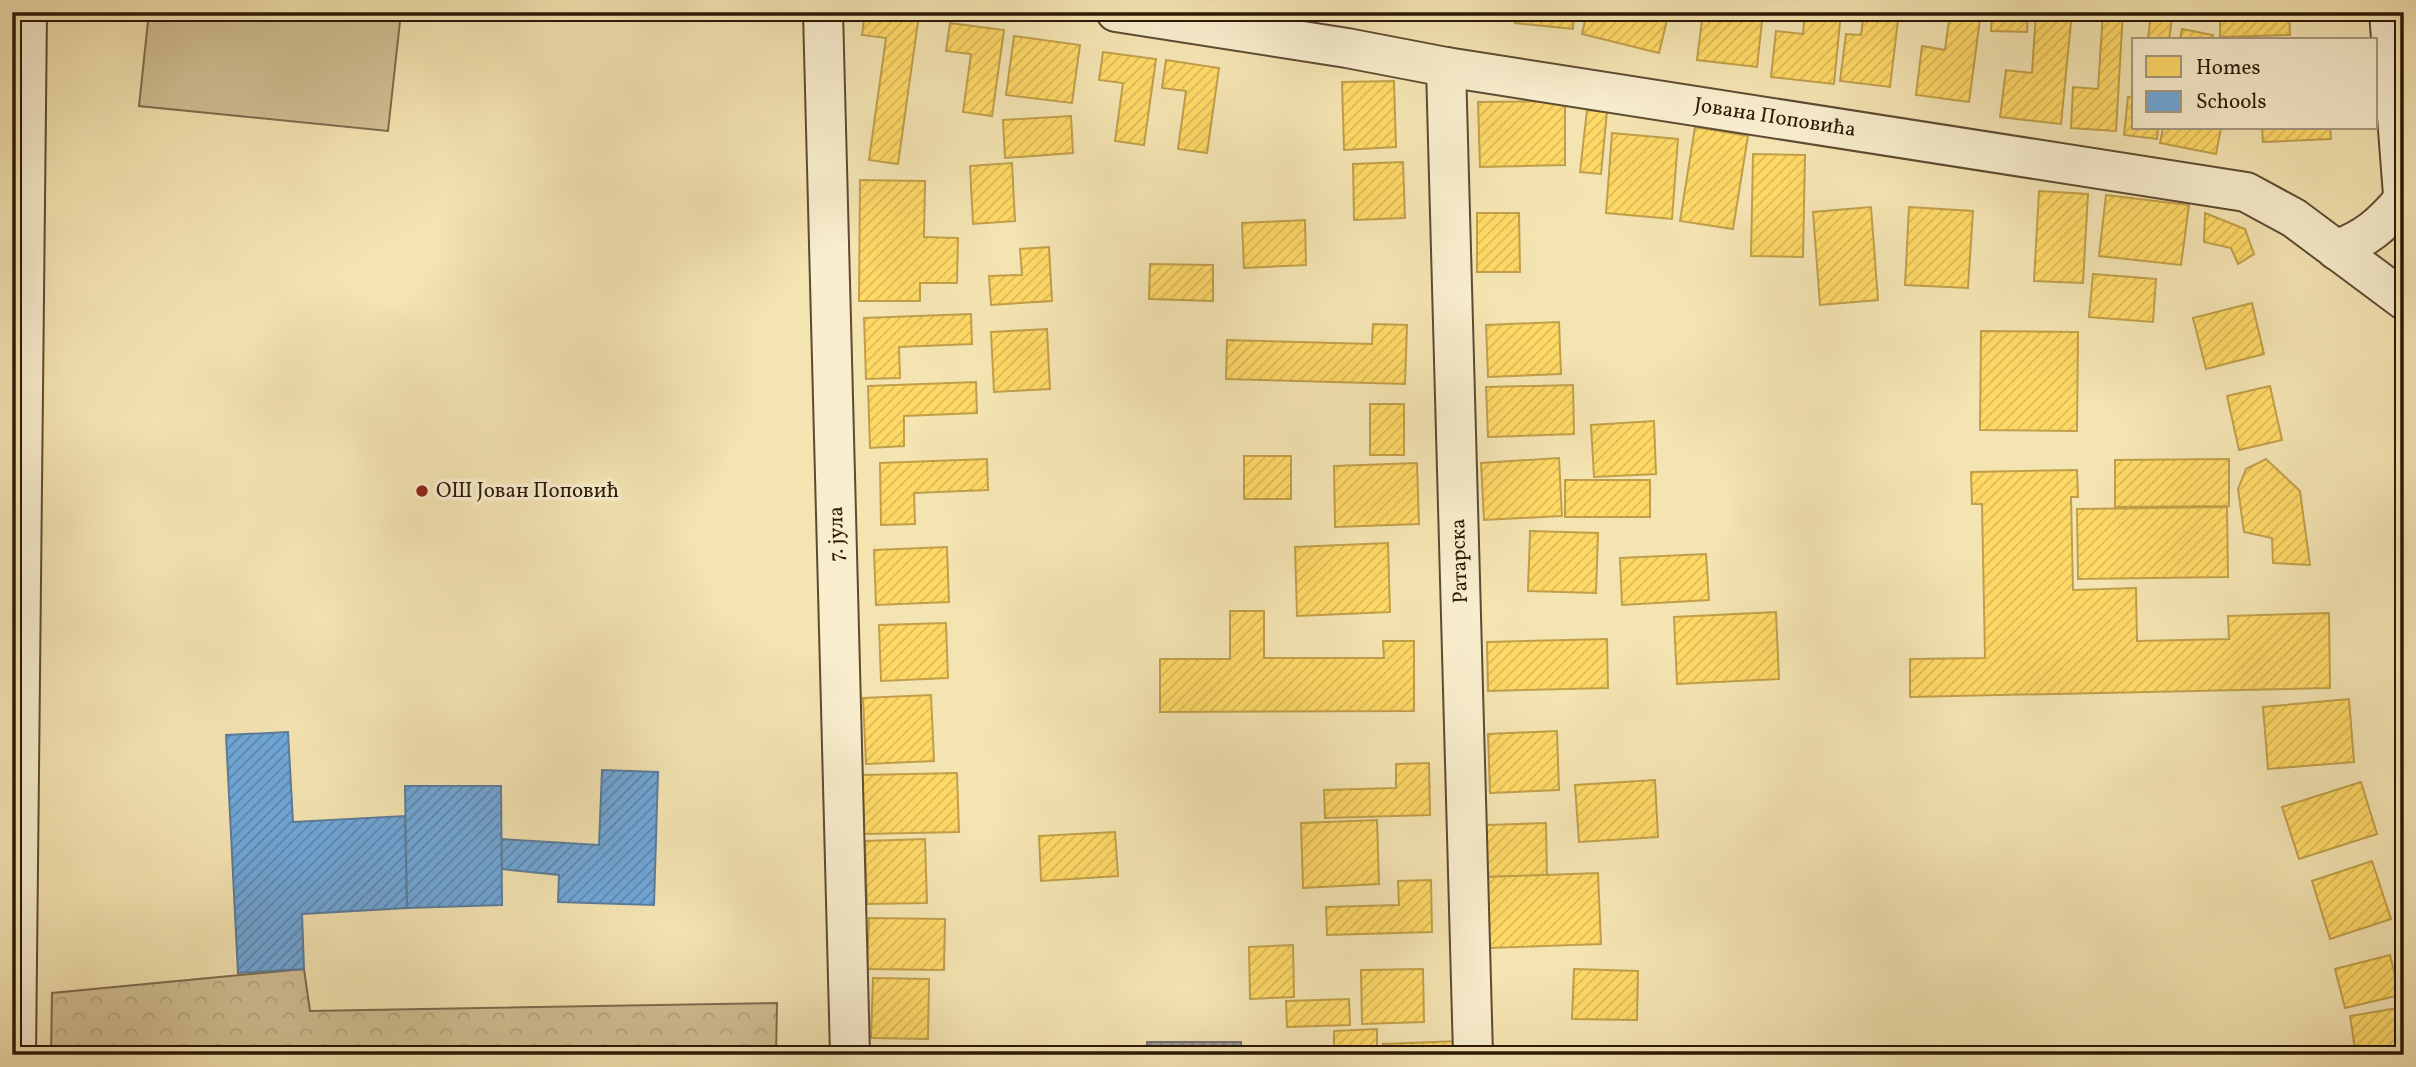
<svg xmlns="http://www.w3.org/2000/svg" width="2416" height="1067" viewBox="0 0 2416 1067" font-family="Vollkorn,serif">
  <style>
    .park { fill: url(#park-crowns); stroke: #7f6c4e; stroke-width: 2 }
    .pitch { fill: #d2c195; stroke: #7f6c4e; stroke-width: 2 }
    .homes { fill: url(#homes-hatch); stroke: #c09f4a; stroke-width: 2 }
    .schools { fill: url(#schools-hatch); stroke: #5b7d9c; stroke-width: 2 }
    .industry { fill: url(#industry-hatch); stroke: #78726d; stroke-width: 2 }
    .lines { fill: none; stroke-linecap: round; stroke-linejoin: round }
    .minor-casing { stroke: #5e4b32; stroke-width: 42 }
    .minor { stroke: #f8edcd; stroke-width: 38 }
    .poi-dot { fill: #8f2418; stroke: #f8edcd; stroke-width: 2.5 }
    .labels { text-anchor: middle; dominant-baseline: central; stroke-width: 7; stroke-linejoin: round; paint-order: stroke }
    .street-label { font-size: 21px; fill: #2c1807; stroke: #f8edcd }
    .poi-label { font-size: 21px; fill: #2c1807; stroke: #f8edcd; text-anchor: start }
  </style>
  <defs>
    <pattern id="park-crowns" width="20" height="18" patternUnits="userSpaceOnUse" patternTransform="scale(1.75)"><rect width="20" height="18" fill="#d2c195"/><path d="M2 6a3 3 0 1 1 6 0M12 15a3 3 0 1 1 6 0" fill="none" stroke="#b4a57f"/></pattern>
    <pattern id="homes-hatch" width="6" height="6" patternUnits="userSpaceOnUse" patternTransform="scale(1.75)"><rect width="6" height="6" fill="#ffd966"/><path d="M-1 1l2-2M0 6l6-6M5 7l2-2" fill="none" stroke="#dbba57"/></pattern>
    <pattern id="schools-hatch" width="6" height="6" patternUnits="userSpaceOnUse" patternTransform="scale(1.75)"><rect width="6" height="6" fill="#6fa8dc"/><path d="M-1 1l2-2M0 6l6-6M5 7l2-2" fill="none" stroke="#5b88b0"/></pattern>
    <pattern id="industry-hatch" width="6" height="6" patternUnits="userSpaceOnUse" patternTransform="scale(1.75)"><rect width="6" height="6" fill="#999"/><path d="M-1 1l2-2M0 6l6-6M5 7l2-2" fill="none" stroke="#7d7c7b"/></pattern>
  </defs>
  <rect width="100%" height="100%" fill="#f4e4b2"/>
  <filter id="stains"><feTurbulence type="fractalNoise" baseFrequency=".00286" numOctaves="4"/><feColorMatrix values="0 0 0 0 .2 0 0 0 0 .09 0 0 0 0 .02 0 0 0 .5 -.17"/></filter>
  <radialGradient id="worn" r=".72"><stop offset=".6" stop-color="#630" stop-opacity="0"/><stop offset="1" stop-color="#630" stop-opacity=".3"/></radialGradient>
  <!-- park -->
  <path class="park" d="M304,969L310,1011L777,1003L776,1055H51L52,993Z"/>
  <!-- pitch -->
  <path class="pitch" d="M149,12H401L388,131L139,106Z"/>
  <!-- homes -->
  <g class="homes">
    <path d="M865,12L919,15L898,164L869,160L886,38L862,35Z"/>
    <path d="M1517,12H1574L1573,29L1515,23Z"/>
    <path d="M1587,12H1669L1659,53L1582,34Z"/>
    <path d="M1703,12H1763L1757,67L1697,60Z"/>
    <path d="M1805,12H1841L1834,84L1771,77L1776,31L1803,34Z"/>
    <path d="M1864,12H1899L1890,87L1840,81L1846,34L1861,35Z"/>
    <path d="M1950,12H1981L1969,102L1916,95L1922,46L1945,50Z"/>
    <path d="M1992,12H2028L2027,32L1991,31Z"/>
    <path d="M2036,12H2072L2061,124L2000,117L2006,70L2032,73Z"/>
    <path d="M2103,12H2123L2116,131L2071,128L2073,87L2098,89Z"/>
    <path d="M2151,12H2173L2169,40H2148Z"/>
    <path d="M2220,12H2289L2290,35L2220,37Z"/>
    <path d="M950,23L1004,30L992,116L963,112L971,54L946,51Z"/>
    <path d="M2182,29L2213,35L2212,40H2180Z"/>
    <path d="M1014,36L1080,45L1072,103L1006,95Z"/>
    <path d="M1103,52L1156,59L1144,145L1115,141L1123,83L1099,80Z"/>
    <path d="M1166,60L1219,68L1207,153L1178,149L1186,91L1162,88Z"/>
    <path d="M1394,81L1396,147L1344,150L1342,82Z"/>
    <path d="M2128,97L2134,98V128H2158L2157,139L2124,135Z"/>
    <path d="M1565,101V165L1480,167L1478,102Z"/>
    <path d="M1587,110L1607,112L1601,174L1580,172Z"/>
    <path d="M1071,116L1073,153L1005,158L1003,120Z"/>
    <path d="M1695,127L1748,136L1733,229L1680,221Z"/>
    <path d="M2163,128H2221L2216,154L2160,143Z"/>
    <path d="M2262,128H2330L2331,139L2263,142Z"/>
    <path d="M1612,133L1678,139L1672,219L1606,213Z"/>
    <path d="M1753,154L1805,155L1803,257L1751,256Z"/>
    <path d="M1403,162L1405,218L1354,220L1353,164Z"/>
    <path d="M1012,163L1015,221L973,224L970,166Z"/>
    <path d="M860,180L925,181L924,237L958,238L957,283H920V301H859Z"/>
    <path d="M2039,191L2088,194L2083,283L2034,281Z"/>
    <path d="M2106,195L2189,205L2181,265L2099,256Z"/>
    <path d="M1871,207L1878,300L1820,305L1813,212Z"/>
    <path d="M1909,207L1973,211L1968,288L1905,285Z"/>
    <path d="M1477,213H1519L1520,272H1477Z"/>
    <path d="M2205,213L2245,229L2254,254L2238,264L2231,248L2204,242Z"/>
    <path d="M1305,220L1306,265L1244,268L1242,223Z"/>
    <path d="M1049,247L1052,301L991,305L989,276L1022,275L1020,249Z"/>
    <path d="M1150,264L1213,265V301L1149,299Z"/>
    <path d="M2093,274L2156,279L2153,322L2089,317Z"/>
    <path d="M2252,303L2264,354L2206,369L2193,318Z"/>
    <path d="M971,314L972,344L899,347L900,378L866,379L864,318Z"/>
    <path d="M1559,322L1561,374L1488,377L1486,325Z"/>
    <path d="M1373,324L1407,325L1405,384L1226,379L1227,340L1372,344Z"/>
    <path d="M1047,329L1050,389L994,392L991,332Z"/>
    <path d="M1981,331L2078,332L2077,431L1980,430Z"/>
    <path d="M976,382L977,413L904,416V446L870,448L868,386Z"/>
    <path d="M1573,385L1574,434L1488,437L1486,387Z"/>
    <path d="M2270,386L2282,440L2239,450L2227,396Z"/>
    <rect x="1370" y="404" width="34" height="51"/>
    <path d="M1654,421L1656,474L1594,477L1591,425Z"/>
    <rect x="1244" y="456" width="47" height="43"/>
    <path d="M1559,458L1562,516L1484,520L1481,463Z"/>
    <path d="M987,459L988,490L914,493L915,524L881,525L880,463Z"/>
    <path d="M2229,459V506L2115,507V460Z"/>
    <path d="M2266,459L2300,491L2310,565L2273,563L2272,538L2244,532L2238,489L2246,469Z"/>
    <path d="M1417,463L1419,524L1335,527L1334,466Z"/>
    <path d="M2077,470L2078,497H2071L2073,590L2136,588L2137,641L2229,639L2228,616L2329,613L2330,688L1910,697V659L1985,658L1982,504H1972L1971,472Z"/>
    <rect x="1565" y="480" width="85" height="37"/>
    <path d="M2227,507L2228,577L2078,579L2077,509Z"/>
    <path d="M1530,531L1598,533L1596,593L1528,591Z"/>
    <path d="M1388,543L1390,612L1297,616L1295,547Z"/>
    <path d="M947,547L949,602L876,605L874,550Z"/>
    <path d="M1706,554L1709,600L1622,605L1620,558Z"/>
    <path d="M1230,611H1264V658H1384L1383,641H1414V711L1160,712V659H1230Z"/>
    <path d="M1776,612L1779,679L1677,684L1674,617Z"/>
    <path d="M946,623L948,678L881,681L879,625Z"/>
    <path d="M1607,639L1608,688L1488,691L1487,642Z"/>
    <path d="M931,695L934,761L866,764L863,698Z"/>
    <path d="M2349,699L2354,762L2268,769L2263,707Z"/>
    <path d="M1557,731L1559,790L1490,793L1488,734Z"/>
    <path d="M1429,763L1430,815L1325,818L1324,790L1396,788V764Z"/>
    <path d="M957,773L959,832L864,834L862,775Z"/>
    <path d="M1655,780L1658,837L1579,842L1575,785Z"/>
    <path d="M2361,782L2377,834L2299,859L2282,807Z"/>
    <path d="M1377,820L1379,884L1303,888L1301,823Z"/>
    <path d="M1546,823L1547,875L1487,877L1486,825Z"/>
    <path d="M1115,832L1118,876L1041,881L1039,836Z"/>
    <path d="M925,839L927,903L867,904L865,841Z"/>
    <path d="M2372,861L2391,919L2330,939L2312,881Z"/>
    <path d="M1598,873L1601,944L1489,948L1487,877Z"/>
    <path d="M1431,880L1432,932L1327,935L1326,907L1399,905L1398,881Z"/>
    <path d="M869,918L945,919L944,970L867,969Z"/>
    <path d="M1293,945L1294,997L1250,999L1249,947Z"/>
    <path d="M2390,955L2400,995L2345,1008L2335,969Z"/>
    <path d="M1423,969L1424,1022L1362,1024L1361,970Z"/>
    <path d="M1574,969L1638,971L1637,1020L1572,1019Z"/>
    <path d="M873,978L929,979L928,1039L871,1038Z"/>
    <path d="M1349,999L1350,1025L1287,1027L1286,1001Z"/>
    <path d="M2404,1007V1055H2356L2350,1016Z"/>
    <path d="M1377,1029V1055H1334V1031Z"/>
    <path d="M1459,1041L1460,1055H1384L1383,1044Z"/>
    <path d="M1561,1046V1055H1492V1047Z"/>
  </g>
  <!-- schools -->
  <g class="schools">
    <path d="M288,732L293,822L405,816L407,908L302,914L304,969L238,973L226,735Z"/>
    <path d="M602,770L658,772L654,905L558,902L559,875L502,869L501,839L599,845Z"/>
    <path d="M405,786H501L502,905L407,908Z"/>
  </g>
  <!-- industry -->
  <rect class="industry" x="1147" y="1042" width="94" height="13"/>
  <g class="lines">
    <!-- minor casing -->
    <g class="minor-casing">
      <g id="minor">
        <path d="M823,12L850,1055"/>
        <path d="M1116,12L1347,48L1446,67L2246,192L2294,218L2404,300"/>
        <path d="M2389,12L2404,208"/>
        <path d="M1446,67L1473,1055"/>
        <path d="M2336,250C2367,238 2382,225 2403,200"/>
        <path d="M16,1055L27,12"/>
      </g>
    </g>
    <!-- minor -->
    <use href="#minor" class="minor"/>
  </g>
  <!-- markers -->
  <circle class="poi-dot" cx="422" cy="491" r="7"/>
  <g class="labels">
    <!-- street labels -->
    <g class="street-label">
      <text transform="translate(1775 118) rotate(9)">Јована Поповића</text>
      <text transform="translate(837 534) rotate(-91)">7. јула</text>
      <text transform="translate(1460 561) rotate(-92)">Ратарска</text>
    </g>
    <!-- poi labels -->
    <g class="poi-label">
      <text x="436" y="491">ОШ Јован Поповић</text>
    </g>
  </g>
  <!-- margin -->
  <rect width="2416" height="1067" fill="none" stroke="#f4e4b2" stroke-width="42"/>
  <rect x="14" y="14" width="2388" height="1039" fill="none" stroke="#2c1807" stroke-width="3.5"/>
  <rect x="21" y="21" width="2374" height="1025" fill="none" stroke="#2c1807" stroke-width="2"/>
  <!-- legend -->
  <rect x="2132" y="38" width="245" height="91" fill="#f8edcd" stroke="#a6987e" stroke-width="2"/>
  <rect x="2146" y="56" width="35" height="21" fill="#ffd966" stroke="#a6987e" stroke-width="2"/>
  <text x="2196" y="74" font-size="21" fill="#2c1807">Homes</text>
  <rect x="2146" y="91" width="35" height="21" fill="#6fa8dc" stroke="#a6987e" stroke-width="2"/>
  <text x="2196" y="108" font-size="21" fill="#2c1807">Schools</text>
  <rect width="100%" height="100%" filter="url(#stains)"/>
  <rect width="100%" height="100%" fill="url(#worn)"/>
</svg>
